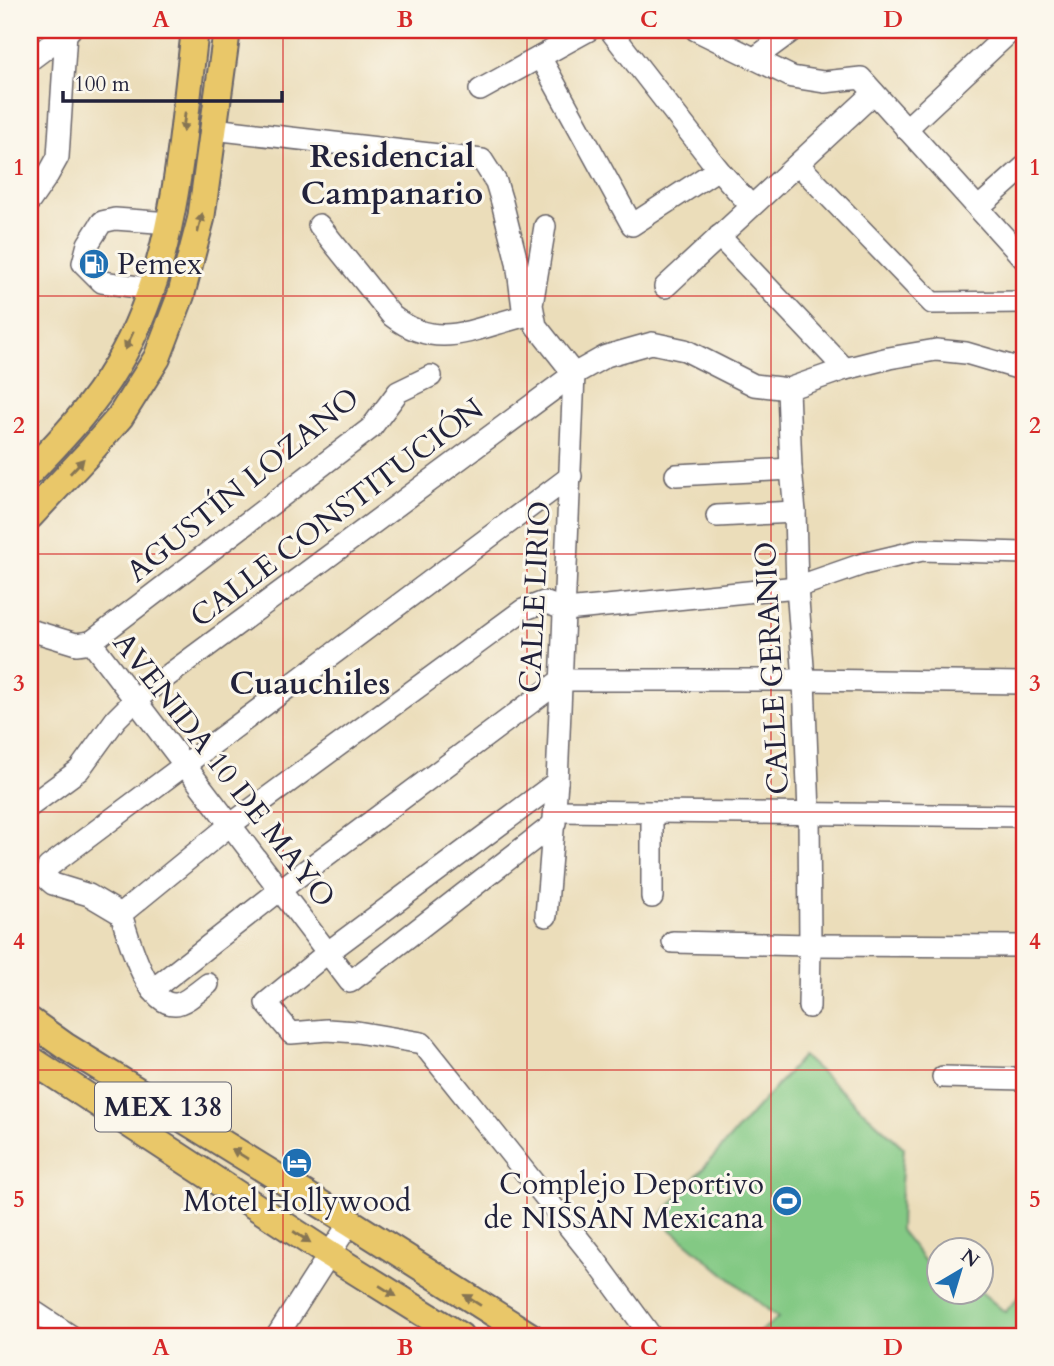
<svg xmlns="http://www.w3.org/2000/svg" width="1054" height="1366" viewBox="0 0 1054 1366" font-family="Cardo,serif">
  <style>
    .green { fill: #83c984; stroke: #527660; stroke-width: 2 }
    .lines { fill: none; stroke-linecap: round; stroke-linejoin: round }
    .minor-casing { stroke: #686367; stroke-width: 24 }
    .major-casing { stroke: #686367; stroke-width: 30 }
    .minor { stroke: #fff; stroke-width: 21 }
    .major { stroke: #e9c769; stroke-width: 26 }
    .oneway { fill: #867452 }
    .grid { fill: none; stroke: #d62828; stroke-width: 2; stroke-opacity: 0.55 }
    .labels { text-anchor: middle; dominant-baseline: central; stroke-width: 6; stroke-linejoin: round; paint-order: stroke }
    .shield { fill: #fbf7ec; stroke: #636270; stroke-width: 2 }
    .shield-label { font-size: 28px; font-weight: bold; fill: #22223b }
    .poi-label { font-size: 30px; fill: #22223b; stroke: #fbf7ec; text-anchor: start }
    .street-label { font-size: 30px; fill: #22223b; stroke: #fbf7ec }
    .neighbourhood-label { font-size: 32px; font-weight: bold; fill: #22223b; stroke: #fbf7ec }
    .neatline { fill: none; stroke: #d62828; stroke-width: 2.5 }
    .grid-label { font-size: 23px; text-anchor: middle; font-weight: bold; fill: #d62828 }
  </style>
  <rect width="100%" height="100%" fill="#fbf7ec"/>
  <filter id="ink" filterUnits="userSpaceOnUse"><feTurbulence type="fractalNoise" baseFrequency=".0143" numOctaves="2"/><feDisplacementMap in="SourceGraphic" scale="14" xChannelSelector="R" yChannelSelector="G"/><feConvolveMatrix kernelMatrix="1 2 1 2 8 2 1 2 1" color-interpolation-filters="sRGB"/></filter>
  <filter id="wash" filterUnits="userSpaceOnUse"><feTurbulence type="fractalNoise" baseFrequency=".00686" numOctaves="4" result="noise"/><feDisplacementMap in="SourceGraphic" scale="28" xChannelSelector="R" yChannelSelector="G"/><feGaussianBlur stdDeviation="1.57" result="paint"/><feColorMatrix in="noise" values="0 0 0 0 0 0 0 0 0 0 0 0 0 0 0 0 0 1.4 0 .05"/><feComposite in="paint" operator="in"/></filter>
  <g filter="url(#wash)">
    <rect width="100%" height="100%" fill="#ebddba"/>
    <!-- green -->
    <path class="green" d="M803,1056L904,1148L901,1184L900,1230L938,1278L939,1292H981L1005,1312L1024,1291V1336H754L778,1318L658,1219Z"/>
  </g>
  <g filter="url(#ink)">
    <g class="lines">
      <!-- minor casing -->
      <g class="minor-casing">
        <g id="minor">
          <path d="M610,30L718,169L751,206"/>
          <path d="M696,30L792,77L824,82L861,78L1024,259"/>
          <path d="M540,57L632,225L718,169"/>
          <path d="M755,58L793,30"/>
          <path d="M30,60L70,30"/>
          <path d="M480,90L589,30"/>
          <path d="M213,129L482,160L496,182L502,202L517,262L524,316C474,328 438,352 392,316L319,225"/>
          <path d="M906,129L1012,30"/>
          <path d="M798,164L932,303L1024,302"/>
          <path d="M30,201L48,175L58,157L66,32"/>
          <path d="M978,208L1024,167"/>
          <path d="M545,226L532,305L536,326L574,374"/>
          <path d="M719,236L845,369"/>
          <path d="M665,287L874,93"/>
          <path d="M152,289L102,282L83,263L88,244L102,222L115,219L170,223"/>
          <path d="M788,389L791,469L795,512L797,587L804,680L809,813L810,945L809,1007"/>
          <path d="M676,475L791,469"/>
          <path d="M717,516L795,512"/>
          <path d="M30,630L76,644L91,642"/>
          <path d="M91,642L350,982L555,823"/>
          <path d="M91,642L371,428L398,392L431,376"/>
          <path d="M557,782L327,953L266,1003L291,1033L327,1030L357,1032L422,1043L593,1257L651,1336"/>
          <path d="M30,806L79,770L116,719L135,700L574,374L606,356L652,343L685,350L754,385L788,389L845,369L889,358L936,350L966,353L1024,370"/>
          <path d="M555,811L1024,816"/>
          <path d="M652,897V812"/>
          <path d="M121,914L230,825L523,610L544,602L566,610L797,587L863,564L922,550L1024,553"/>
          <path d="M121,914L89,895L53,884L45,877L48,867L571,476"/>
          <path d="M121,914C128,936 146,1005 175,1004C184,1004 200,990 208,984"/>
          <path d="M546,916L557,782L574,374"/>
          <path d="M673,942L810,945L1024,946"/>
          <path d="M152,990L280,890L561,680H804L1024,683"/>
          <path d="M943,1077L1024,1079"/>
          <path d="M30,1309L71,1336"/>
          <path d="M277,1336L350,1222"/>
        </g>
      </g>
      <!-- major casing -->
      <g class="major-casing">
        <g id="major">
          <path d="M30,472C62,439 94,405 117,365C177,264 181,143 195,30"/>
          <path d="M30,516L88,454L120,417L157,358L181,295L201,219L227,30"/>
          <path d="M30,1021L65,1046L350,1222L530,1336"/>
          <path d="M30,1059L330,1255L460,1336"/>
        </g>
      </g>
      <!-- minor -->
      <use href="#minor" class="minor"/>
      <!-- major -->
      <use href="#major" class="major"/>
    </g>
    <!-- one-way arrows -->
    <defs><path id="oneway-solid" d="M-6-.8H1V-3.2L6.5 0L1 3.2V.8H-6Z" transform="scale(1.75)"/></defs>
    <g class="oneway">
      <use href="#oneway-solid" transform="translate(184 122) rotate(97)"/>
      <use href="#oneway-solid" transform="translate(200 223) rotate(-77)"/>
      <use href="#oneway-solid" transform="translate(129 341) rotate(115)"/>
      <use href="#oneway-solid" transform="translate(77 466) rotate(-47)"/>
      <use href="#oneway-solid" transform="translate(240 1154) rotate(-148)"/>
      <use href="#oneway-solid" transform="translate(302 1237) rotate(33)"/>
      <use href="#oneway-solid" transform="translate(388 1291) rotate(32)"/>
      <use href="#oneway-solid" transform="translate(472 1300) rotate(-148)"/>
    </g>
  </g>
  <!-- grid -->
  <path class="grid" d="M283,30V1336M527,30V1336M771,30V1336M30,296H1024M30,554H1024M30,812H1024M30,1070H1024"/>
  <!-- icons -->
  <defs>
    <g id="fuel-disc" transform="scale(1.575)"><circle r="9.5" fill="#1f6fb2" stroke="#fbf7ec"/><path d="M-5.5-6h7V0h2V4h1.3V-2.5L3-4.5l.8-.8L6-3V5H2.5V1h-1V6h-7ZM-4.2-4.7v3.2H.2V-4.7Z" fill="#fff"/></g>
    <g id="hotel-disc" transform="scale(1.575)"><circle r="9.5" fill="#1f6fb2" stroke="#fbf7ec"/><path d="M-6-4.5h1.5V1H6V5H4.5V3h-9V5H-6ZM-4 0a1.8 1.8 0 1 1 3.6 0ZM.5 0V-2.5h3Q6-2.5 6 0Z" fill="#fff"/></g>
    <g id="stadium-disc" transform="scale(1.575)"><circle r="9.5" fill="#1f6fb2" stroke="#fbf7ec"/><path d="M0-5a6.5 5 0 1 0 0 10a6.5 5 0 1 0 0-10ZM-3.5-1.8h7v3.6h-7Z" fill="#fff"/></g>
  </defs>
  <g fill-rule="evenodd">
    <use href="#fuel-disc" x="94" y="264"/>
    <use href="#hotel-disc" x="297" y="1163"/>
    <use href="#stadium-disc" x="787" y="1201"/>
  </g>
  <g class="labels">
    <!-- shield labels -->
    <rect class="shield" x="95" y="1082.5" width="136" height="49" rx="5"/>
    <g class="shield-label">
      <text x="163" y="1107">MEX 138</text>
    </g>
    <!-- poi labels -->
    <g class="poi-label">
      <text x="117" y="264">Pemex</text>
      <text x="764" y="1184" text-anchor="end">Complejo Deportivo<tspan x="764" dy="34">de NISSAN Mexicana</tspan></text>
      <text x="297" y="1201" text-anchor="middle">Motel Hollywood</text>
    </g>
    <!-- street labels -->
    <g class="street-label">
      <text transform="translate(243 485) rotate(-39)">AGUSTÍN LOZANO</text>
      <text transform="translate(337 513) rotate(-37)">CALLE CONSTITUCIÓN</text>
      <text transform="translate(535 597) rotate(-87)">CALLE LIRIO</text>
      <text transform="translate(772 668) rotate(-93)">CALLE GERANIO</text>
      <text transform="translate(224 770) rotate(52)">AVENIDA 10 DE MAYO</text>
    </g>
    <!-- neighbourhood labels -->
    <g class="neighbourhood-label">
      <text x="392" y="157">Residencial<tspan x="392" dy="37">Campanario</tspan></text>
      <text x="310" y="684">Cuauchiles</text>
    </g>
  </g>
  <!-- margin -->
  <rect width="1054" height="1366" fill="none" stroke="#fbf7ec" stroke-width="77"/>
  <!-- north arrow -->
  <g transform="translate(960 1271) rotate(38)"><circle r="33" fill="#fbf7ec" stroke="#a4a2a5" stroke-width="2"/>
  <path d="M0-5L12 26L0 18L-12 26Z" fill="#1f6fb2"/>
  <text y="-10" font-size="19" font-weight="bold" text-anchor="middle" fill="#22223b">N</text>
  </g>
  <!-- scale -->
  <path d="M63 91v10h219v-10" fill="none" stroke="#22223b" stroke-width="3.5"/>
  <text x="74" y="91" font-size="21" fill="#22223b" stroke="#fbf7ec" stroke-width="5" paint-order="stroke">100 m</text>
  <rect x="38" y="38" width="978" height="1290" class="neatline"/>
  <g class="grid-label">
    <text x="161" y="27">A</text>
    <text x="405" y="27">B</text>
    <text x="649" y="27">C</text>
    <text x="893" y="27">D</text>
    <text x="19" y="175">1</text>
    <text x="1035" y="175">1</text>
    <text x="19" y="433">2</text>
    <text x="1035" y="433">2</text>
    <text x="19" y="691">3</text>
    <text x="1035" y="691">3</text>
    <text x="19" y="949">4</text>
    <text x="1035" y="949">4</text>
    <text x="19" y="1207">5</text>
    <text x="1035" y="1207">5</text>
    <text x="161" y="1355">A</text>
    <text x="405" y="1355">B</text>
    <text x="649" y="1355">C</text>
    <text x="893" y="1355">D</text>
  </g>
</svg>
